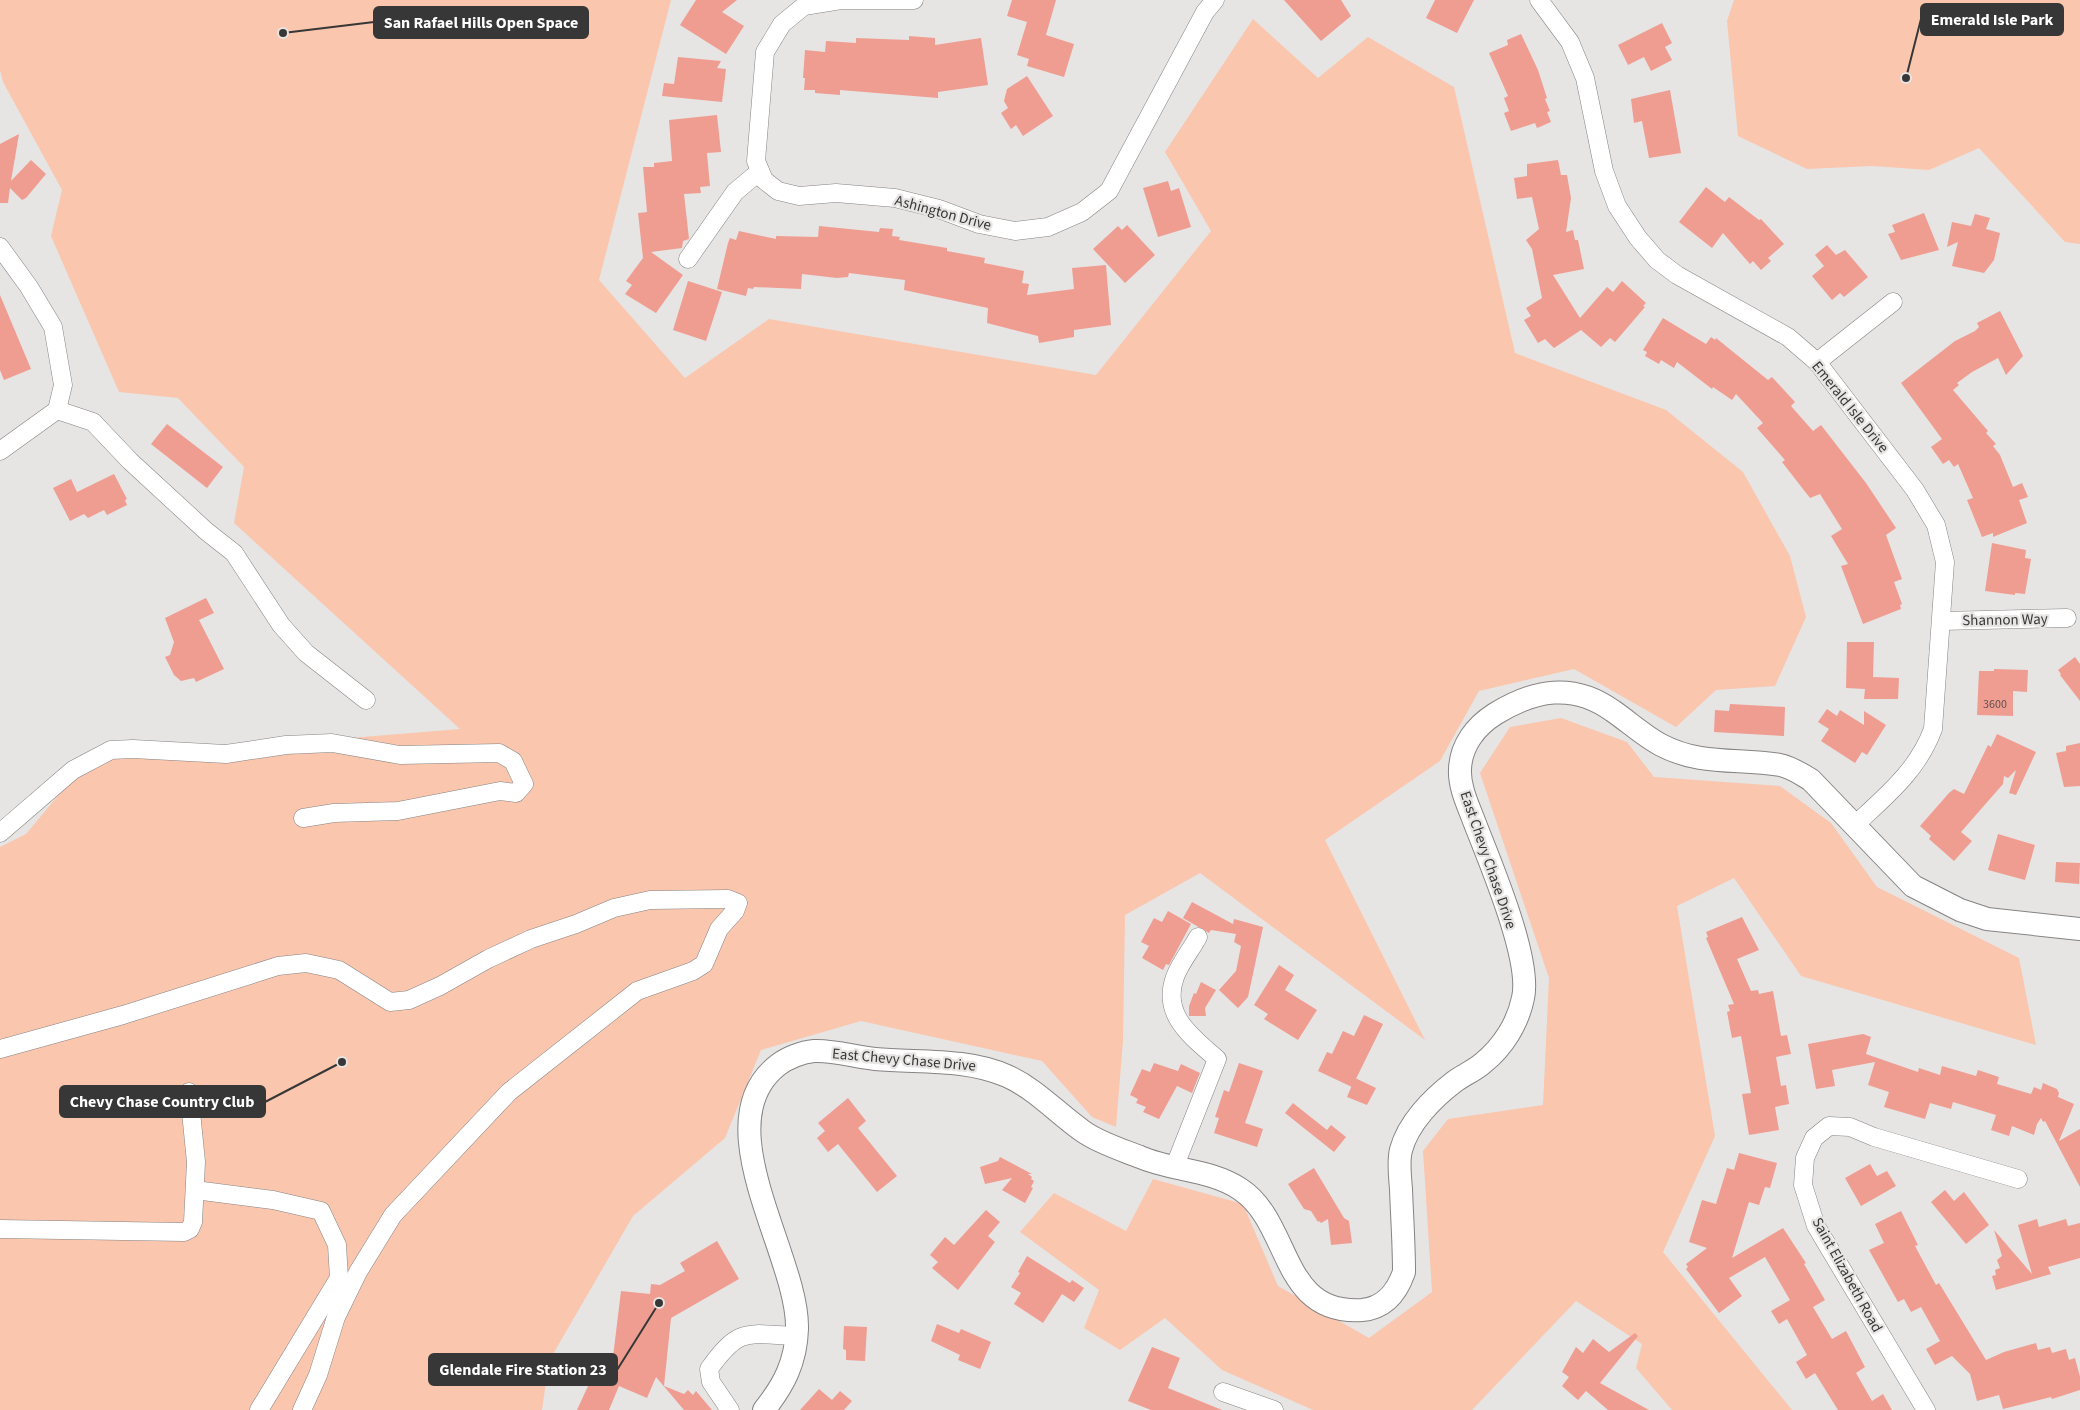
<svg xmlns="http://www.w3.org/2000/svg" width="2080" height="1410" viewBox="0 0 2080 1410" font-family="'Source Sans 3',sans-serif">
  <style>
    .green { fill: #fac6ad }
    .building { fill: #ef9d91 }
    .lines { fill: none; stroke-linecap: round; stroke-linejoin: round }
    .minor-casing { stroke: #868383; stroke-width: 19 }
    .major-casing { stroke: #868383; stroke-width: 24 }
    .minor { stroke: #fff; stroke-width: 18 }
    .major { stroke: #fff; stroke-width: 22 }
    .labels { text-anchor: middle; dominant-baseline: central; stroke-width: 4.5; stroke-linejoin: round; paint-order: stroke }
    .number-label { font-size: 12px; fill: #66504e }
    .street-label { font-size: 15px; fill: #383737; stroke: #e7e4e4 }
    .leader { fill: none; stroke: #383737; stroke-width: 2 }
    .callout-dot { fill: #383737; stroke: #e7e4e4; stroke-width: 2 }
    .callout { fill: #383737; stroke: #383737; stroke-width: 2 }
    .callout-label { font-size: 16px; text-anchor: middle; font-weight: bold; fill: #fff }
  </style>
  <rect width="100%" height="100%" fill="#e7e4e4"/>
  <!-- green -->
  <g class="green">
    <path d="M0,0H671L599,280L685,378L769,319L1096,375L1211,231L1165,152L1253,19L1318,78L1368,37L1454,87L1515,353L1666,410L1743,472L1790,556L1806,617L1775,686L1716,690L1676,727L1574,669L1479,691L1440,761L1325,840L1425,1040L1200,873L1125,915L1123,1041L1116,1127L1092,1117L1042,1061L861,1021L761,1050L725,1138L633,1216L549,1361L542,1410H0V847L26,834L91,756L290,743L460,729L234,523L244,467L178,398L119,392L51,236L62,190L3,82L0,70Z"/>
    <path d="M1734,0H2080V244L2065,242L1979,148L1929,170L1872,166L1807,169L1738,136L1727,21Z"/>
    <path d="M1561,718L1627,742L1654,777L1780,786L1831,823L1877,887L2019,958L2036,1045L1801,976L1734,878L1677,906L1715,1136L1663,1252L1792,1410H1672L1636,1368L1642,1344L1576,1301L1472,1410H1313L1222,1370L1165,1318L1120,1350L1084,1328L1099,1290L1020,1232L1054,1193L1126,1231L1153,1179L1243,1204L1278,1286L1369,1338L1432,1292L1423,1151L1448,1119L1543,1105L1549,978L1480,773L1510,727Z"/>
  </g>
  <!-- building -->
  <g class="building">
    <path d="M696,0H737L722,12L744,26L726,54L680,25Z"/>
    <path d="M1012,0H1056L1046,35L1074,44L1064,77L1027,66L1029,59L1017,55L1027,22L1007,16Z"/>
    <path d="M1284,0H1341L1351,16L1321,41Z"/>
    <path d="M1435,0H1474L1457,33L1426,18Z"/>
    <path d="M1662,23L1672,43L1665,47L1672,60L1651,71L1644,57L1628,65L1618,45Z"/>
    <path d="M1521,34L1538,70L1547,98L1545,99L1550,111L1547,112L1551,122L1537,128L1535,123L1511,131L1504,113L1509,111L1504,98L1508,96L1489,53L1508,45L1507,40Z"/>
    <path d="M909,36L935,38V45L981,38L988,85L938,92V98L840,90V95L815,93V90H804L805,78H803L805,50L825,52L826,41L856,43V38L909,40Z"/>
    <path d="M678,57L721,61L717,68L726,69L722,102L662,96L664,83L674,84Z"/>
    <path d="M1027,76L1053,116L1023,136L1016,125L1011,129L1001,113L1008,108L1004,101L1007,89Z"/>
    <path d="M1670,90L1681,153L1649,158L1642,121L1634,123L1631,99Z"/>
    <path d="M717,115L721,152L707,153L710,186L700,187L701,193L684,194L689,239L683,241L682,248L651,252L683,275L656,313L625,294L632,285L626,281L643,258L638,213L647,212L643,167H654V163L672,161L669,120Z"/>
    <path d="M19,134L11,181L31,160L46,174L26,198L22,200L10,188L8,203H0V144Z"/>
    <path d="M1558,160L1561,175H1567L1571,198L1566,232L1573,230L1575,240H1578L1584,269L1553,275L1580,318L1607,287L1613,292L1622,281L1646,303L1643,306L1645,307L1615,342L1610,338L1601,347L1581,330L1554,348L1545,339L1538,343L1524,320L1531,316L1526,308L1542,298L1532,249L1526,240L1539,229L1532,197L1517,199L1514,178L1527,176V164Z"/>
    <path d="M1168,181L1171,191L1179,188L1191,227L1158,237L1143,188Z"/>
    <path d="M1706,187L1725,202L1729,197L1759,220L1761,219L1784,244L1768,258L1771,261L1761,270L1753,261L1750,264L1723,233L1712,248L1679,222Z"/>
    <path d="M1924,213L1939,250L1901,260L1888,234L1895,232L1892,225Z"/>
    <path d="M1975,214L1990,218L1986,229L2000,233L1994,260L1984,273L1952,266L1958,242L1947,247L1952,222L1971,226Z"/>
    <path d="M1127,225L1155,255L1125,283L1093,249L1118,226L1122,230Z"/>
    <path d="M819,226L879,232L880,228L893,229L892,236L900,237L899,240L947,248V251L985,258L984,263L1024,271L1022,283L1029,284L1027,295L1074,289L1072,268L1106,265L1111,325L1074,330V337L1039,343L1038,336L987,323L988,308L904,290L905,280L849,273L848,277L837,278L802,274L801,289L754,287L753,289L748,288L746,296L717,289L728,243L730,238L736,240L739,231L776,239V236L818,237Z"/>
    <path d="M1827,245L1836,255L1845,250L1868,277L1844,297L1840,293L1832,300L1812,276L1824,266L1815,255Z"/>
    <path d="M688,281L722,292L706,341L673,330Z"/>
    <path d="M0,295L31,369L4,380L0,370Z"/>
    <path d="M2000,311L2023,356L2006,375L1998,358L1972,372L1957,383L1959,385L1953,390L1988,431L1986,433L1996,444L1993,446L2000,455L2013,487L2022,483L2028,497L2019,500L2027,523L1993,537V533L1982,537L1967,500L1973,498L1958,464L1954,467L1949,460L1943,464L1931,447L1942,439L1901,383L1955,341L1975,331L1979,327L1977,323Z"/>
    <path d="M1663,318L1706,344L1711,337L1715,340L1716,338L1768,380L1772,377L1795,402L1791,406L1813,431L1821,425L1866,483L1896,528L1886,535L1902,579L1894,582L1902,604L1900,605L1901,609L1863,624L1841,566L1848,564L1831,536L1842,529L1820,494L1810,498L1782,462L1785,460L1757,428L1763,423L1736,394L1732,400L1713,387L1712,389L1677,362L1674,368L1661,360L1659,364L1645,356L1647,352L1643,350Z"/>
    <path d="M167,424L223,467L207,488L151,444Z"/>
    <path d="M114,474L127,499L125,500L127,505L107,515L104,510L88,518L84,514L70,521L53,488L71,479L77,492Z"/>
    <path d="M1992,543L2026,550L2025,558L2031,559L2025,594L2015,593V595L1985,591Z"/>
    <path d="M206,598L214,613L199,620L224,669L196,682L194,678L181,681L174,675L165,657L170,655L174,642L165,618Z"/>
    <path d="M1847,642H1874L1873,677L1899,678L1898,699H1864L1865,689L1846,688Z"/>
    <path d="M2075,657L2080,664V701L2060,675L2061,674L2058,670Z"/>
    <path d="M1994,669L2028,670L2027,692L2013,691V716L1977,715L1979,671H1994Z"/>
    <path d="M1730,704L1785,707L1784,736L1714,732L1715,710L1729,711Z"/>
    <path d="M1827,709L1837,716L1840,710L1864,725V711L1886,725L1867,755L1862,752L1855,763L1821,741L1829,729L1818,722Z"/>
    <path d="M1997,734L2036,752L2016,795L2009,793L2016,770L2008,778L2004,776L2003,784L1961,832L1972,841L1954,861L1929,839L1931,836L1920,826L1949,793L1954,789L1964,794L1988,745L1991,747Z"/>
    <path d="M2080,743V786L2064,787L2056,753L2066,751V746Z"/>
    <path d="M1998,834L2035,845L2025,880L1988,870Z"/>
    <path d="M2056,862L2080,863L2079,884L2055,882Z"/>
    <path d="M1192,902L1233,924L1234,919L1263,927L1248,997L1238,1008L1219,990L1236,971L1241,946L1234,942L1236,934L1211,930L1209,933L1183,918Z"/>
    <path d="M1168,911L1191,924L1169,965L1166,964L1163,970L1142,958L1149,946L1141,942L1154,918L1162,922Z"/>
    <path d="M1742,917L1759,950L1737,959L1751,991L1758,990L1759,994L1773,991L1781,1036L1787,1035L1791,1054L1776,1057L1781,1086L1786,1085L1789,1104L1775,1107L1779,1130L1749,1135L1742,1094L1751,1093L1741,1036L1732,1038L1727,1012L1730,1011L1728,1005L1734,1004L1706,938L1708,937L1706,932Z"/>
    <path d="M1279,965L1294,975L1285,990L1317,1010L1298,1040L1264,1019L1268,1014L1254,1005Z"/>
    <path d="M1201,982L1216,990L1205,1008L1206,1016H1189V1006L1194,993L1196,994Z"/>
    <path d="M1364,1015L1383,1024L1352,1087L1318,1071L1327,1052L1332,1054L1343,1031L1354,1036Z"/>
    <path d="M1863,1034L1871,1037L1866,1054L1918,1072L1919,1068L1940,1075L1942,1066L1976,1076L1978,1070L1999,1077L1997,1084L2031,1094L2034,1087L2041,1090L2043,1083L2057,1089L2059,1093L2058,1097L2074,1104L2059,1141L2080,1129V1187L2045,1121L2043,1122L2041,1118L2037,1124L2034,1135L2012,1126L2009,1136L1991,1130L1996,1115L1953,1102L1951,1109L1930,1103L1925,1119L1884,1107L1889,1092L1868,1085L1875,1062L1832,1070L1835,1086L1816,1089L1808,1044Z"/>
    <path d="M1154,1063L1178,1071L1181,1064L1200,1073L1192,1093L1177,1086L1159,1119L1143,1112L1146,1107L1136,1103L1138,1099L1130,1095L1142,1069L1150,1072Z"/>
    <path d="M1239,1063L1263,1071L1245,1123L1263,1129L1257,1147L1214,1133L1219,1118L1215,1117L1224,1090L1229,1092Z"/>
    <path d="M1355,1078L1376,1088L1367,1105L1347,1097Z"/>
    <path d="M848,1098L866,1121L858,1128L897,1176L877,1192L838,1144L828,1152L817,1138L825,1131L818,1123Z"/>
    <path d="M1293,1103L1327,1130L1331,1125L1346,1137L1334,1152L1285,1113Z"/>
    <path d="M1739,1153L1777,1163L1770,1188L1765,1187L1759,1205L1749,1202L1732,1258L1783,1228L1806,1263L1804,1264L1825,1300L1813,1307L1832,1339L1846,1331L1865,1367L1856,1373L1872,1401L1883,1394L1892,1410H1838L1815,1373L1806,1379L1796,1362L1807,1355L1787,1319L1779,1324L1771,1311L1790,1300L1765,1257L1729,1278L1742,1296L1719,1313L1686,1269L1688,1267L1686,1264L1707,1248L1689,1242L1702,1200L1716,1204L1727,1168L1734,1170Z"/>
    <path d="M1000,1157L1032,1174H1028L1032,1177L1031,1179L1034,1181L1031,1187L1033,1188L1025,1203L1002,1190L1012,1178L985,1184L980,1167L998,1161Z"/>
    <path d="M1870,1164L1877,1176L1887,1171L1896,1186L1861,1206L1845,1178Z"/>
    <path d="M1314,1168L1344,1218L1349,1221L1352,1243L1331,1245L1328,1219L1321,1223L1319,1221L1318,1222L1311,1211L1304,1209L1288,1184Z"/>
    <path d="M1945,1190L1954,1201L1964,1192L1989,1225L1966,1244L1931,1202Z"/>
    <path d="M986,1210L1000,1222L988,1236L995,1242L958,1290L932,1268L938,1262L930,1255L945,1237L954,1245Z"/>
    <path d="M1901,1211L1918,1245L1915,1246L1936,1285L1939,1283L1986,1360L2004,1352L2036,1343L2038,1350L2050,1347L2052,1353L2066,1349L2069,1360L2075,1358L2080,1377V1390L2052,1399L2051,1397L2003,1409L1999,1395L1977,1401L1970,1374L1952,1356L1935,1365L1926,1349L1940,1341L1921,1307L1911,1312L1904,1299L1898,1302L1869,1250L1884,1243L1875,1224Z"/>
    <path d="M2037,1219L2039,1227L2066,1219L2068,1226L2080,1223V1258L2048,1267L2051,1274L1996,1290L1992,1276L1996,1275L1995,1270L2000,1268L1997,1260L2002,1256L1994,1230L2032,1274L2018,1225Z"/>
    <path d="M717,1241L739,1279L671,1318L664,1386L684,1394L688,1390L693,1395L696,1391L712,1410H684L656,1377L647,1398L619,1386L609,1410H577L599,1362L612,1365L621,1291L650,1294L651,1284L660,1285L685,1271L680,1263Z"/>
    <path d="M1027,1256L1070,1283L1072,1280L1084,1288L1074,1302L1062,1294L1043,1323L1014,1304L1021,1293L1011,1287L1020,1273L1018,1272Z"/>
    <path d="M937,1324L959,1333L961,1329L991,1342L980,1369L958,1360L960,1355L931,1341Z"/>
    <path d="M844,1326L867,1327L865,1361L846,1360V1350L843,1349Z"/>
    <path d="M1635,1333L1638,1336L1600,1383L1649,1410H1608L1586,1391L1578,1400L1562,1386L1569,1377L1562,1372L1576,1347L1583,1353L1593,1339L1609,1352Z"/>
    <path d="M1152,1347L1180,1358L1168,1388L1222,1410H1151L1128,1401Z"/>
    <path d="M819,1389L832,1400L840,1391L852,1401L844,1410H800Z"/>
  </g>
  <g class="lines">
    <!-- minor casing -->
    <g class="minor-casing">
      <g id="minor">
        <path d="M914,0H841L804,6L782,24L765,52L756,161L764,180L778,191L799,196L836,193L895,198L939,209L979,224L1015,231L1048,227L1082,212L1109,191L1205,12L1215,0"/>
        <path d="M1539,0L1570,42L1585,78L1604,171L1617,206L1638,238L1657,260L1677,275L1788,337L1817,362L1915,490L1936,525L1945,562L1933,729C1918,770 1887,795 1856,824"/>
        <path d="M0,247L29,287L53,327L63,385L57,410"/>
        <path d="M688,259L735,192L760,171"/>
        <path d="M1817,362L1893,302"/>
        <path d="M57,410L93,422L130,461L206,531L234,553L281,625L306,653L366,700"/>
        <path d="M0,451L57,410"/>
        <path d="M1942,621L2067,618"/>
        <path d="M0,833L73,770L111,750L133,749L226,754L286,745L332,743L400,755L499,753L513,761L524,784L516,793L500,791L398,811L334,813L303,818"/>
        <path d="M0,1049L123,1015L278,966L306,963L339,970L390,1002L409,1000L440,986L488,959L531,939L576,924L614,908L650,900L728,899L738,903L735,911L719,929L704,964L693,971L637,991L509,1092L393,1215L358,1272L336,1317L318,1375L302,1410"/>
        <path d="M1174,1168L1217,1059C1192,1037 1161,1015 1175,977C1180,963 1191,950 1198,937"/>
        <path d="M195,1190L273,1200L321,1211L337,1245L339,1278L259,1410"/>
        <path d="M0,1229L184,1232L190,1229L193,1222L196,1162L189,1092"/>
        <path d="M1223,1392L1274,1410"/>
        <path d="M730,1410L711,1382L709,1369C740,1326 747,1334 796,1336"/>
        <path d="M1926,1410L1816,1226L1803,1185L1805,1158L1814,1138L1829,1126L1850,1127L1874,1137L2018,1179"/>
      </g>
    </g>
    <!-- major casing -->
    <g class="major-casing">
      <path id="major" d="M764,1410C784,1385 796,1362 797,1329C799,1256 703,1123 778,1065C787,1058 802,1052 814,1051C834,1050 855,1057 875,1059C919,1063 966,1058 1007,1076C1036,1089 1058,1114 1084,1132C1100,1143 1122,1150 1140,1157C1172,1171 1210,1169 1240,1189C1292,1223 1279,1315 1362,1310C1385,1308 1397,1292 1404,1272C1404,1244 1402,1217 1401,1189C1400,1177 1398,1161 1401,1150C1408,1123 1433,1098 1454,1082C1463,1075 1474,1071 1483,1063C1503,1047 1518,1023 1523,998C1532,959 1489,860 1474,821C1468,805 1459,787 1460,769C1461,745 1476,726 1495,714C1534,690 1573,682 1613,711C1629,722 1644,736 1661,745C1701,766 1738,758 1780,765C1791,767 1801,774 1811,780L1913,886L1960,910L1987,919L2080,929"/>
    </g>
    <!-- minor -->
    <use href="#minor" class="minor"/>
    <!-- major -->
    <use href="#major" class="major"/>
  </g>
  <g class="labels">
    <!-- number labels -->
    <g class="number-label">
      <text x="1995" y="704">3600</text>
    </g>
    <!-- street labels -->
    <g class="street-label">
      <text transform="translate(943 213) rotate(15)">Ashington Drive</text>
      <text transform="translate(1850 407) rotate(51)">Emerald Isle Drive</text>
      <text transform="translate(2005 620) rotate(-1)">Shannon Way</text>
      <text transform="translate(1488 860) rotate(71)">East Chevy Chase Drive</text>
      <text transform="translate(904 1060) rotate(5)">East Chevy Chase Drive</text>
      <text transform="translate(1847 1275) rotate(61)">Saint Elizabeth Road</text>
    </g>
  </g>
  <!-- callouts -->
  <path class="leader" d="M1906 78L1921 19M283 33L374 22M342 1062L265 1102M659 1303L617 1370"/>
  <g class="callout-dot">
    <circle cx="1906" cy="78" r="5"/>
    <circle cx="283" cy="33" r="5"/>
    <circle cx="342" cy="1062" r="5"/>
    <circle cx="659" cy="1303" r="5"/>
  </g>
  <g class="callout">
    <rect x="1921" y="4" width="142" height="31" rx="5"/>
    <rect x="374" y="7" width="214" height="31" rx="5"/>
    <rect x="60" y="1086" width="205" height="31" rx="5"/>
    <rect x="429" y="1354" width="188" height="31" rx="5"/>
  </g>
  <g class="callout-label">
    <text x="1992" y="25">Emerald Isle Park</text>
    <text x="481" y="28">San Rafael Hills Open Space</text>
    <text x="162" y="1107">Chevy Chase Country Club</text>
    <text x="523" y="1375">Glendale Fire Station 23</text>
  </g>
</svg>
